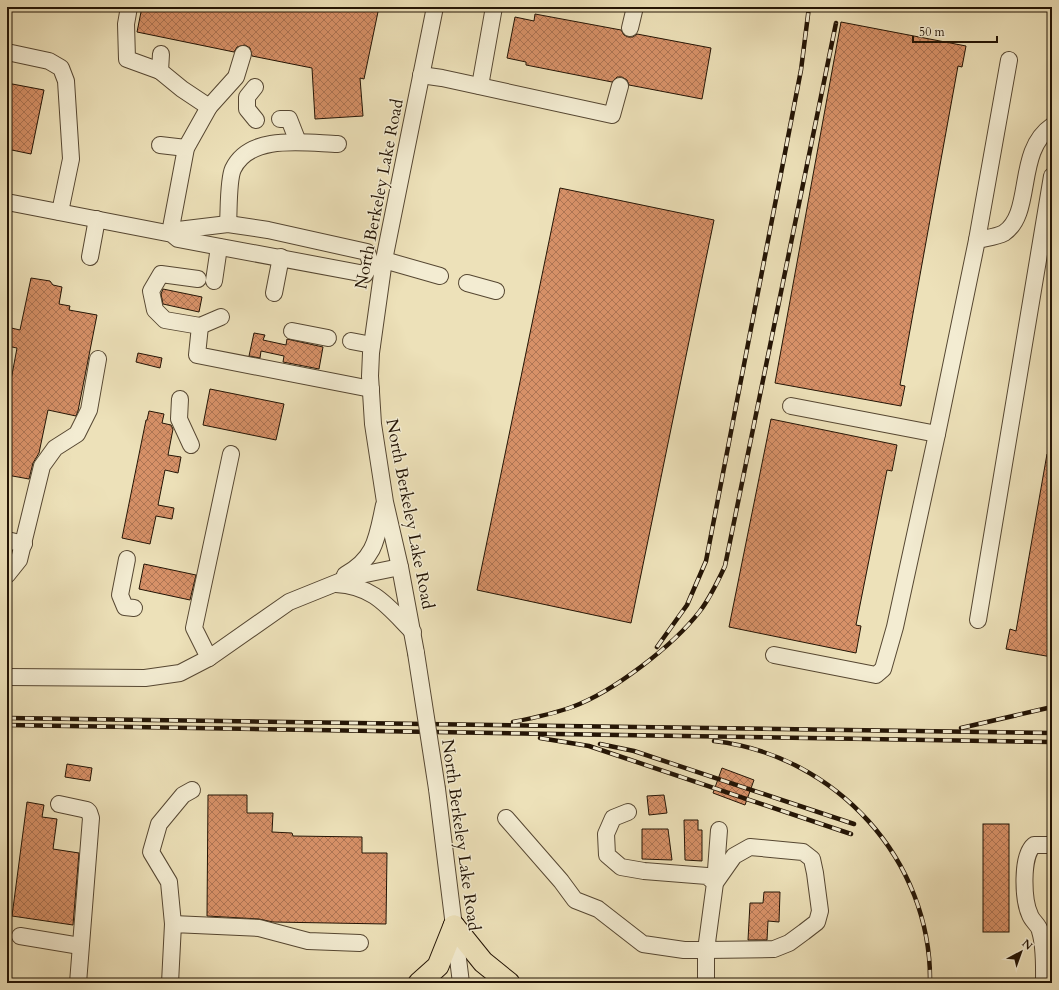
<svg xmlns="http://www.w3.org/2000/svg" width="1059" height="990" viewBox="0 0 1059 990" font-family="Cardo,serif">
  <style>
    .building { fill: url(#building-cross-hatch); stroke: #231405 }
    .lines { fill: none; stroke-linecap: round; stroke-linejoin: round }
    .minor-casing { stroke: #564732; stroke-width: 18 }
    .major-casing { stroke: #231405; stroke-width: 23 }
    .minor { stroke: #f3ecd2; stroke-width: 16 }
    .major { stroke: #ede1b9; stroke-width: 21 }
    .rail-casing { stroke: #231405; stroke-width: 4.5 }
    .rail { stroke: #f3ecd2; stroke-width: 3; stroke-dasharray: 9; stroke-linecap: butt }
    .minor-bridge-casing { stroke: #564732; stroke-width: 18; stroke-linecap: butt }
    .minor-bridge { stroke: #f3ecd2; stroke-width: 16 }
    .labels { text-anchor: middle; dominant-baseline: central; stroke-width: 3; stroke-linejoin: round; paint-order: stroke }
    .street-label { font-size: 17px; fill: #231405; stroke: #f3ecd2 }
  </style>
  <defs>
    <pattern id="building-cross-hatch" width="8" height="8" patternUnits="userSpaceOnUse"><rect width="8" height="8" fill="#d79168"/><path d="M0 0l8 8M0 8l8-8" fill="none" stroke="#ae7554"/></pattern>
  </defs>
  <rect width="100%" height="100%" fill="#ede1b9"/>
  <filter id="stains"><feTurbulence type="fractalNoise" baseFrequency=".005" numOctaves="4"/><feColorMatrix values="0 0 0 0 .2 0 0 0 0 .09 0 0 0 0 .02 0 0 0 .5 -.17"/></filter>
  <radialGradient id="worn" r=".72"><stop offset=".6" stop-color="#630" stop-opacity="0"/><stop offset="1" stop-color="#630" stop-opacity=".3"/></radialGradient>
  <!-- building -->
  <g class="building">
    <path d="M142,7H379L364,79L360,78L363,116L315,119L312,68L252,56L250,48L245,45L237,47L234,52L137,32Z"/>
    <path d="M535,14L621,30L624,35L628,37H633L637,34L711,48L702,99L629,85L627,80L622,77H617L612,82L526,65V62L507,58L515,17L534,21Z"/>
    <path d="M841,22L966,46L962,67L958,66L900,385L905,386L901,406L775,383Z"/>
    <path d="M7,83L44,90L31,154L7,149Z"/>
    <path d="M560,188L714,220L631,623L477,590Z"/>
    <path d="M31,278L50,281L53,285L62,287L59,304L70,306L69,310L97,315L78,411L76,416L48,410L39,453L33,463L29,479L7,475V380H11L17,348L7,346V327L20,330Z"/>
    <path d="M163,289L202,297L199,312L163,304L161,294Z"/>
    <path d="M254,333L265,335L263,340L286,345L287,339L323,347L319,369L283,362L284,356L261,351L260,358L249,356Z"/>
    <path d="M138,353L162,358L160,368L136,362Z"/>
    <path d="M210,389L284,404L276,440L203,425Z"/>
    <path d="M149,411L164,414L162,423L171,425L173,429L168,455L181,457L178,473L165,470L158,505L174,508L172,519L156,516L150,544L122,538L146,420H147Z"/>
    <path d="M771,419L897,445L892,471L887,470L856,625L861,626L856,653L729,627Z"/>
    <path d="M1047,454H1052V657L1006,649L1010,629L1016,631Z"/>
    <path d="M144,564L196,575L190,600L139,589Z"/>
    <path d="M67,764L92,768L90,781L65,777Z"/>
    <path d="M722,768L754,780L745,805L713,793Z"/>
    <path d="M208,795H247V813H273L272,832L292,833L293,836L362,837V853H387L386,924L273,922L259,919L207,916Z"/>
    <path d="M664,795L667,813L649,815L647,796Z"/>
    <path d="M27,802L44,805L42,817L57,819L53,849L79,853L73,925L12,916Z"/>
    <path d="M684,820H698V830H702V861L685,860Z"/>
    <rect x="983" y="824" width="26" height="108"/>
    <path d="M642,829H668L672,860L642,859Z"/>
    <path d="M764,892H780L779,922L768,921L767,940H748L750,903H763Z"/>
  </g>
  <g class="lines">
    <!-- minor casing -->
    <g class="minor-casing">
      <g id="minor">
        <path d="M129,7L126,24L127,59L160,71"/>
        <path d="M630,28L635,7"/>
        <path d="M7,52L49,61L61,68L66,81L71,159L60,212"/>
        <path d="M161,54L160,71L182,89L209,107"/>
        <path d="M421,75L442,78L612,115L620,86"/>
        <path d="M480,86L494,7"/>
        <path d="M255,87L247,97V109L256,120"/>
        <path d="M280,119H289L298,142"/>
        <path d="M160,145L186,148"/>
        <path d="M7,202L172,234L178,239L365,274L371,264"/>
        <path d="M228,224C229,211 228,180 233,169C250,133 306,143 338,144"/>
        <path d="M170,233L186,148L209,107L236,77L243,54"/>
        <path d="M172,234L178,230L228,224L268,230L367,252L371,264"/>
        <path d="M977,240L1009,60"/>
        <path d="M90,257L97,219"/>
        <path d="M384,260L440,276"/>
        <path d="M198,279L161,274L151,291L155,310L165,320L200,326L221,317"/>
        <path d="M214,281L219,247"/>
        <path d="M467,283L496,291"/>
        <path d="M274,293L281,257"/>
        <path d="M200,326L197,355L371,389"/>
        <path d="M292,331L328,338"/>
        <path d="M351,341L372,345"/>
        <path d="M180,399L179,419L191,445"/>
        <path d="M791,406L937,434"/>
        <path d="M7,540L24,544"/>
        <path d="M127,559L120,595L125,607L134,608"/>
        <path d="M7,575L19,560L42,466L55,448L77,434L89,410L98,359"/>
        <path d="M345,575C376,558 377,537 384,505"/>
        <path d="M336,584C374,586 388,607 413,632"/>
        <path d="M978,620L1052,176"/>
        <path d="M416,653L400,567L385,502L373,424L370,376L371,353L384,260L435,7"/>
        <path d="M774,655L876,675L883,669L895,627L937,434L977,240C985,238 997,237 1004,233C1034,213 1015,151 1052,126"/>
        <path d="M209,658L194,628L231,454"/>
        <path d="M7,677L145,678L180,673L209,658L289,602L351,577L400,567"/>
        <path d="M437,789L461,983"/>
        <path d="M59,804L87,810L89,812L91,818L78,983"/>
        <path d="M628,812L613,818L606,834L607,855L621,867L644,871L707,876L715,883L706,950L774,949L789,943L804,932L817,922L820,911L815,873L812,859L803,852L750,847L734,856L715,883"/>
        <path d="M506,818L561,881L575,900L598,909L643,944L684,950H706V983"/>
        <path d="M715,883L719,830"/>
        <path d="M173,924L169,882L151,852L159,824L183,795L192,790"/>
        <path d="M20,936L80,946"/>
        <path d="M170,983L173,924L259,928L308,941L360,943"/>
        <path d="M1044,983C1044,967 1045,947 1040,931C1039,925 1032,921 1030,915C1023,900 1021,856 1034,845H1052"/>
      </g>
    </g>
    <!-- major casing -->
    <g class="major-casing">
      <g id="major">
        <path d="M454,926L483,962L509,983"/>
        <path d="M419,983L438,966L454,926"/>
      </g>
    </g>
    <!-- minor -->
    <use href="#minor" class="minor"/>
    <!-- major -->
    <use href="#major" class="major"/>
    <!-- rail casing -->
    <g class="rail-casing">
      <g id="rail">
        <path d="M657,647L687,605L706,561L801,70L809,7"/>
        <path d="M7,718L1052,733"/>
        <path d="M513,722C533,718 553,714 572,707C613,692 673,646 700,611C710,598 718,581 725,566L836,23"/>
        <path d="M7,725L1052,742"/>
        <path d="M961,728L1052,707"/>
        <path d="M540,738L589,746L851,834"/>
        <path d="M714,741C836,755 932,860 930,983"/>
        <path d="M600,744L634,751L854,824"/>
      </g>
    </g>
    <!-- rail -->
    <use href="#rail" class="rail"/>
    <!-- minor-bridge casing -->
    <g class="minor-bridge-casing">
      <path id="minor-bridge" d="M416,653L437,789"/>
    </g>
    <!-- minor-bridge -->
    <use href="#minor-bridge" class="minor-bridge"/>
  </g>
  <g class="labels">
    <!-- street labels -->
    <g class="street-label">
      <text transform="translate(379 194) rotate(-79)">North Berkeley Lake Road</text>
      <text transform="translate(410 514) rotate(79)">North Berkeley Lake Road</text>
      <text transform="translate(461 835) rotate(82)">North Berkeley Lake Road</text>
    </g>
  </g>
  <!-- margin -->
  <rect width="1059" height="990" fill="none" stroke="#ede1b9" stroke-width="24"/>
  <rect x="8" y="8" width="1043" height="974" fill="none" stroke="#231405" stroke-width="2"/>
  <rect x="12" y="12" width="1035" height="966" fill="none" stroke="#231405"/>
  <!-- north arrow -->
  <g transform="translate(1021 952) rotate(41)" stroke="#f3ecd2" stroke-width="3" paint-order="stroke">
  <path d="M0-3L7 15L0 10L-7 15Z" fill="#231405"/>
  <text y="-6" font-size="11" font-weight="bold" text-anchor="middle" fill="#231405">N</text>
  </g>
  <!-- scale -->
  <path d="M913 36v6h84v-6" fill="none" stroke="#231405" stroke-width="2"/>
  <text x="919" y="36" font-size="12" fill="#231405" stroke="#f3ecd2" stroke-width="3" paint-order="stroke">50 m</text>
  <rect width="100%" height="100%" filter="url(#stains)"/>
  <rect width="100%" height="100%" fill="url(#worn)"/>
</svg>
